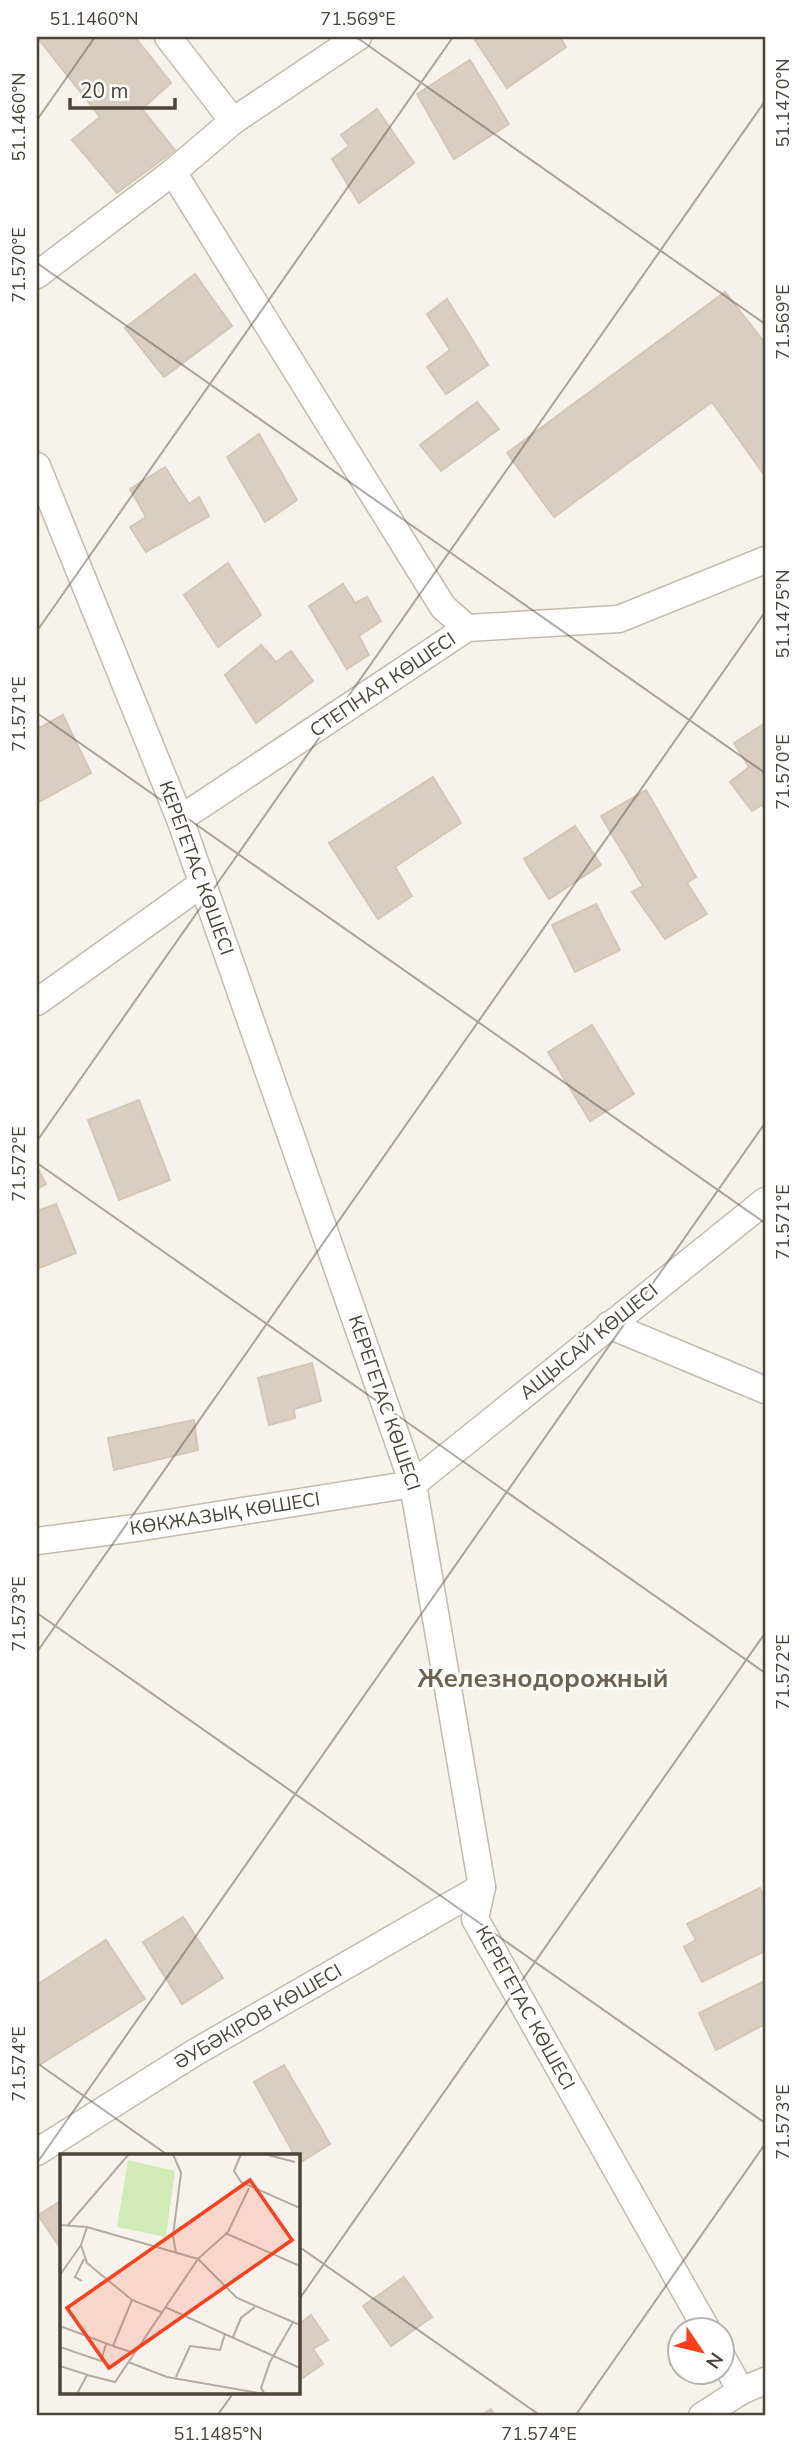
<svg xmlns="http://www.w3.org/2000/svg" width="802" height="2453" viewBox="0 0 802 2453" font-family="'Nunito Sans',sans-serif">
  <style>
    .building { fill: #d8cfc1; stroke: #d3c7b4; stroke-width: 2 }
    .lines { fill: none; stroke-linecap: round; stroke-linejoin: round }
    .street-casing { stroke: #c2bbae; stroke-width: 29 }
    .street { stroke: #fff; stroke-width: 26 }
    .ticks { fill: none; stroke: #4b4439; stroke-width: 2; stroke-opacity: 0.45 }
    .labels { text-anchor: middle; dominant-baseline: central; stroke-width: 5; stroke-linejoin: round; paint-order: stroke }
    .street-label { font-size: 19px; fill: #4b4439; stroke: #fff }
    .district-label { font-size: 26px; font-weight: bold; fill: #6e6250; stroke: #fff }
    .inset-road { fill: none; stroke: #b2ada4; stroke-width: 2 }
    .view { fill: #fc3f1d; fill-opacity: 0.15; stroke: #fc3f1d; stroke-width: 3.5 }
    .inset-edge { fill: none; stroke: #4b4439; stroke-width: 3.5 }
    .neatline { fill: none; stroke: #4b4439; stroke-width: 2.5 }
    .ticks-label { font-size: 18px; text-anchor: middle; fill: #4b4439 }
  </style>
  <rect width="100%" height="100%" fill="#f6f3ec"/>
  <!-- building -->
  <g class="building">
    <path d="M37,37H135L171,83L142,109L175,150L117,193L72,140L100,117Z"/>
    <path d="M473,37H560L566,47L507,88Z"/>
    <path d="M470,60L509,124L454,159L417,94Z"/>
    <path d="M377,109L414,163L359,203L332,159L349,146L341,135Z"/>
    <path d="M195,274L232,326L164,377L125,328Z"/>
    <path d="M725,292L765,343V476L712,402L554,517L507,453Z"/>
    <path d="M447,299L488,365L446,394L427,367L450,350L427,314Z"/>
    <path d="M477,402L499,429L441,471L420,445Z"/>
    <path d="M259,434L297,500L265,522L227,457Z"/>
    <path d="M165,467L189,504L199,497L209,516L146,552L130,527L146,517L130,489Z"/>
    <path d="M228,563L261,615L218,647L184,595Z"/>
    <path d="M343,584L355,603L367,597L381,621L359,636L369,655L347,669L309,606Z"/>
    <path d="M261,645L276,662L291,651L313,681L256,723L225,675Z"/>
    <path d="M63,715L91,773L37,803V729Z"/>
    <path d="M765,723V809L762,805L752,811L730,782L749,767L734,743Z"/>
    <path d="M433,777L461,823L395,867L412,896L378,919L329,843Z"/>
    <path d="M646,790L696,877L687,883L707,914L665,939L632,892L643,886L601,816Z"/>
    <path d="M575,826L601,865L549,899L524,859Z"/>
    <path d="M596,904L620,950L575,972L552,925Z"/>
    <path d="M592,1025L634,1094L590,1121L548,1052Z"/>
    <path d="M139,1100L170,1180L119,1200L88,1120Z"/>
    <path d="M37,1167L46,1184L37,1189Z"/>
    <path d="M56,1204L76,1253L37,1269V1211Z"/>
    <path d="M312,1363L321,1401L294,1409L295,1418L269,1425L258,1378Z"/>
    <path d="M194,1420L198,1450L114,1470L108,1438Z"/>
    <path d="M760,1888L765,1901V1951L702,1982L684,1947L696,1940L687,1924Z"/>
    <path d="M183,1917L223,1978L182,2004L143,1942Z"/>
    <path d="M106,1940L145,1999L41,2064L37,2058V1985Z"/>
    <path d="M765,1981V2024L716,2050L699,2013Z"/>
    <path d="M284,2065L330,2144L299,2163L298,2156H295L254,2082Z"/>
    <path d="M61,2201V2249L38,2215Z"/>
    <path d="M404,2277L432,2317L391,2346L363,2306Z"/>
    <path d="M311,2315L328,2340L313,2349L323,2364L298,2381V2325Z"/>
    <path d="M491,2409L495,2416H480Z"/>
  </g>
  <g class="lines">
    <!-- street casing -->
    <g class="street-casing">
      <g id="street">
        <path d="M168,37L233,121"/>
        <path d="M358,37L233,121L173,172L443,607L467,628"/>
        <path d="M37,275L173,172"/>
        <path d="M37,466L180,819L413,1484L482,1887L475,1919L707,2330"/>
        <path d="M180,819L467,628L619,619L765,560"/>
        <path d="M37,1002L203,883"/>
        <path d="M609,1325L765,1390"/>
        <path d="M37,1541L143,1527L413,1484L765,1201"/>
        <path d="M37,2152L194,2053L482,1887"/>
        <path d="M722,2357L741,2391"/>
        <path d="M702,2416L741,2391L765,2381"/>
      </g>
    </g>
    <!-- street -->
    <use href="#street" class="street"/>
  </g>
  <!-- ticks -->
  <path class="ticks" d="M356,37L765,324M37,120L95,37M37,263L765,773M37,631L453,37M37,713L765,1223M37,1141L765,101M37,1163L765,1673M37,1613L765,2123M37,1652L765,612M37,2063L169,2156M37,2163L765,1123M298,2246L541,2416M298,2301L765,1633M217,2416L234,2392M575,2416L765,2144"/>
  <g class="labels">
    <!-- street labels -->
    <g class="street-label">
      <text transform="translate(383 685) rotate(-34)">СТЕПНАЯ КӨШЕСІ</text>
      <text transform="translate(196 868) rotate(70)">КЕРЕГЕТАС КӨШЕСІ</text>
      <text transform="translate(589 1342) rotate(-39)">АЩЫСАЙ КӨШЕСІ</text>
      <text transform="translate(384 1403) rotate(71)">КЕРЕГЕТАС КӨШЕСІ</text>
      <text transform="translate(225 1514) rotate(-9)">КӨКЖАЗЫҚ КӨШЕСІ</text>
      <text transform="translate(525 2008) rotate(61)">КЕРЕГЕТАС КӨШЕСІ</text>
      <text transform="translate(258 2017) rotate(-30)">ӘУБӘКІРОВ КӨШЕСІ</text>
    </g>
    <!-- district labels -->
    <g class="district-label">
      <text x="543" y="1678">Железнодорожный</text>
    </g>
  </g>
  <!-- overview -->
  <g transform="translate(60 2154)">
    <rect width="240" height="240" fill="#f6f3ec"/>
    <path d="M68,6L115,17L106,83L57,73Z" fill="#d2eab5"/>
    <path class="inset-road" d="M113,0L121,19L113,82L116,99M181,0L174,17L181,28L240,54M204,0L235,8M0,71L27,73L138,105L177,144L240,171M8,71L69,0M165,79L240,112M21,91L27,109L72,146L101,158M0,121L21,91L27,73M22,127L15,123L24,105M105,153L240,214M0,172L53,192L72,146M173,183L181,164L195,153M53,192L74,199M0,193L41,207L46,190M68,208L107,223L204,240M0,212L28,221M116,223L130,192L160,196L165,180M17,240L27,221L55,228L138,105L168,78L189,34M205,240L201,234L210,208L233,168"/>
    <path class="view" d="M190,26L232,86L49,214L7,154Z"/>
    <rect width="240" height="240" class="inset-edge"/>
  </g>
  <!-- border -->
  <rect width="802" height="2453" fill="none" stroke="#ffffff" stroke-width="77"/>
  <!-- north arrow -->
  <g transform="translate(701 2351) rotate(125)"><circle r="33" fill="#ffffff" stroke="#b7b4b0" stroke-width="2"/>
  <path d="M0-5L12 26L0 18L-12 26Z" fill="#fc3f1d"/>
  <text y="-10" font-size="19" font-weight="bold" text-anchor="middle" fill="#4b4439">N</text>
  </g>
  <!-- scale -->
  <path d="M70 98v10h105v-10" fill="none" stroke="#4b4439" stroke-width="3.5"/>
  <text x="80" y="98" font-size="21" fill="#4b4439" stroke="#ffffff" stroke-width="5" paint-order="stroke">20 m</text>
  <rect x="38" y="38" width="726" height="2376" class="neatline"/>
  <g class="ticks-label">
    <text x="94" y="25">51.1460°N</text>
    <text x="358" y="25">71.569°E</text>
    <text transform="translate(783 103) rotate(-90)" y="6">51.1470°N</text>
    <text transform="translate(19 117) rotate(-90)" y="6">51.1460°N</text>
    <text transform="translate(19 265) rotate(-90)" y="6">71.570°E</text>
    <text transform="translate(783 322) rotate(-90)" y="6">71.569°E</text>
    <text transform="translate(783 614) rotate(-90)" y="6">51.1475°N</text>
    <text transform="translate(19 714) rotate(-90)" y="6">71.571°E</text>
    <text transform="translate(783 772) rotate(-90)" y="6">71.570°E</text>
    <text transform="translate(19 1164) rotate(-90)" y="6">71.572°E</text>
    <text transform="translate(783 1222) rotate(-90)" y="6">71.571°E</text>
    <text transform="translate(19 1614) rotate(-90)" y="6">71.573°E</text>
    <text transform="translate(783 1672) rotate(-90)" y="6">71.572°E</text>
    <text transform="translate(19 2064) rotate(-90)" y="6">71.574°E</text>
    <text transform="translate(783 2122) rotate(-90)" y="6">71.573°E</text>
    <text x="218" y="2440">51.1485°N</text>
    <text x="539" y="2440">71.574°E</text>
  </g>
</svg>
